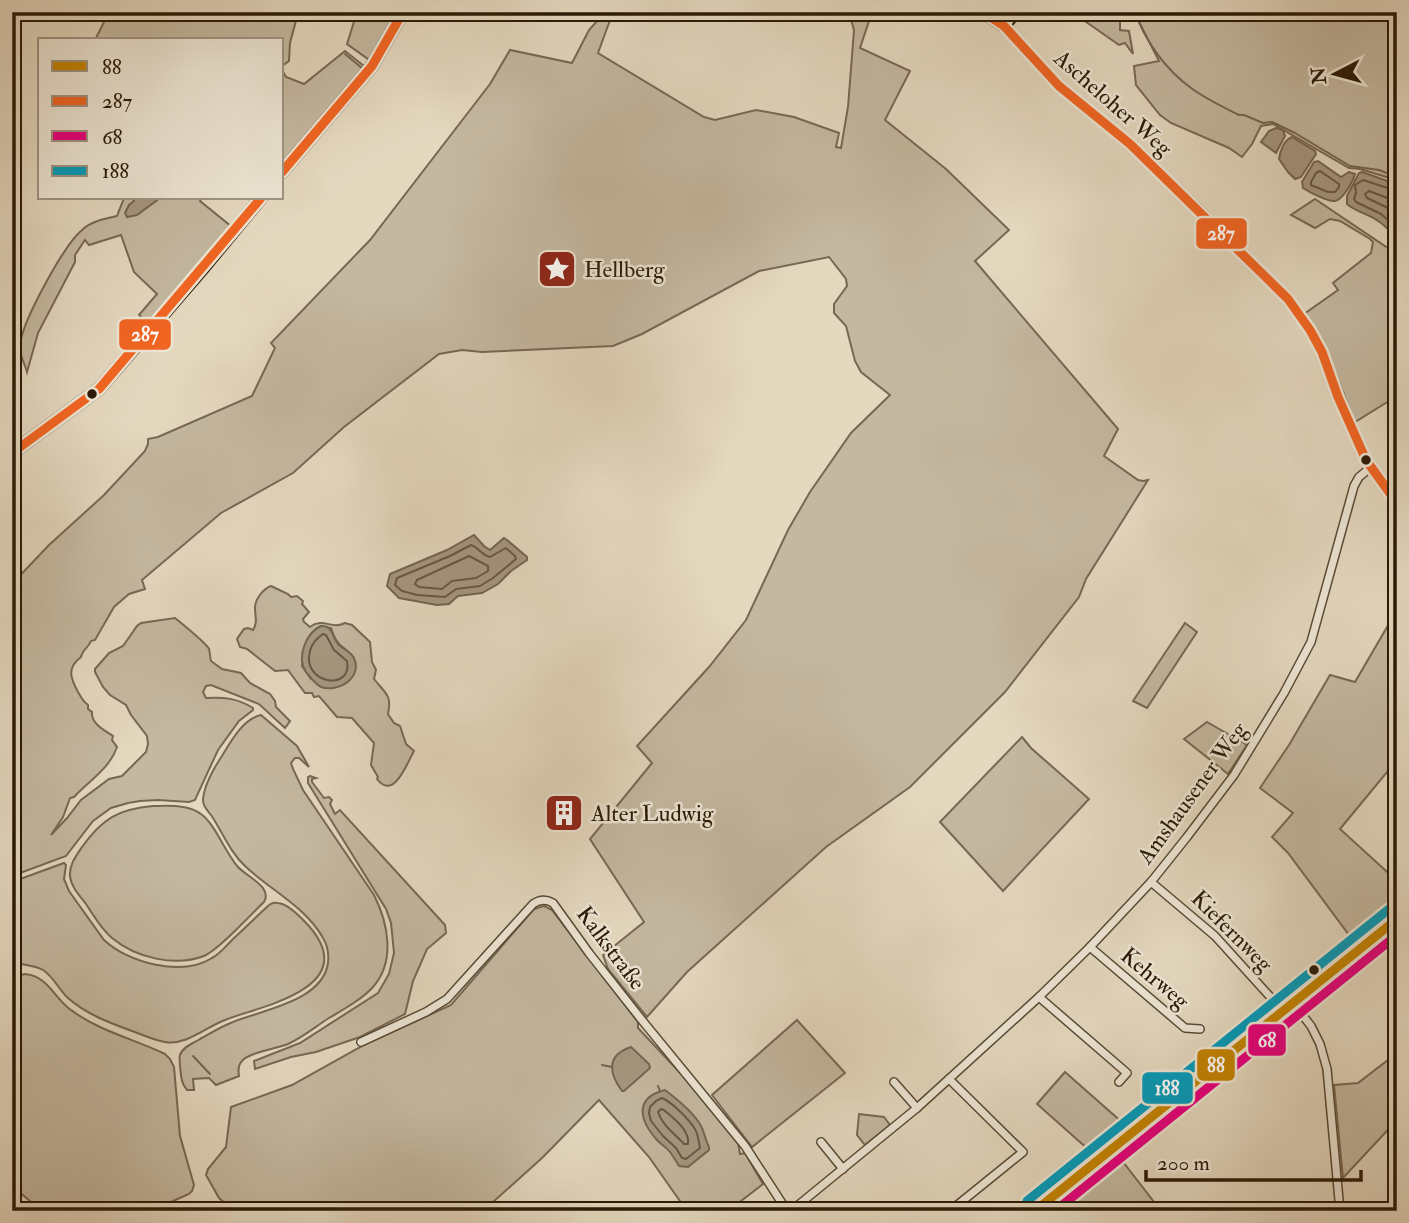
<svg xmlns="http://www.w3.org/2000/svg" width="1409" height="1223" viewBox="0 0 1409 1223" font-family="'IM FELL Double Pica',serif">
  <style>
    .green { fill: #c4b8a0; stroke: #776853; stroke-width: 2; fill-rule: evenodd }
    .water { fill: #a59780; stroke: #74654f; stroke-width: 2 }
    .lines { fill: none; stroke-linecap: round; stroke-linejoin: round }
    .shore { stroke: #685843; stroke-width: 2 }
    .stream { stroke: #74654f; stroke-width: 2 }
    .street-casing { stroke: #584934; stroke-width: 10 }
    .secondary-casing { stroke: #2a1906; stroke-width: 14 }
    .street { stroke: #ede6d5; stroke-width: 7 }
    .secondary { stroke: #ede6d5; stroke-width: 10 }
    .bus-1-casing { stroke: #ede6d5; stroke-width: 14 }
    .bus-2-casing { stroke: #ede6d5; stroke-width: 14 }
    .bus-3-casing { stroke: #ede6d5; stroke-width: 14 }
    .bus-4-casing { stroke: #ede6d5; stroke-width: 14 }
    .bus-1 { stroke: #c48302; stroke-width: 9 }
    .bus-2 { stroke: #f26522; stroke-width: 9 }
    .bus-3 { stroke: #e5007d; stroke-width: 9 }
    .bus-4 { stroke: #049bba; stroke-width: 9 }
    .bus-dot { fill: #2a1906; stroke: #ede6d5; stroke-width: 2.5 }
    .labels { text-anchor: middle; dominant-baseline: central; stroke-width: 5; stroke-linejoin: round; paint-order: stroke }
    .street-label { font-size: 23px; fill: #2a1906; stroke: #ede6d5 }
    .poi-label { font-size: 23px; fill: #2a1906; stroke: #ede6d5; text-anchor: start }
    .line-badge { stroke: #ede6d5; stroke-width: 2.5 }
    .badge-label { font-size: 19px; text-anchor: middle; font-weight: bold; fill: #fff }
  </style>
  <rect width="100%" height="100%" fill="#e4d8bf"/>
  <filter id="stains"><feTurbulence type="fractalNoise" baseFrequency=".00286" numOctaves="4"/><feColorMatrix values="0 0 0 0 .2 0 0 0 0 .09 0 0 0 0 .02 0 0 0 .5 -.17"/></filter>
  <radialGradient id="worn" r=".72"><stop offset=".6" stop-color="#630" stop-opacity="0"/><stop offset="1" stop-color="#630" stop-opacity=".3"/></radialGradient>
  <!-- green -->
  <g class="green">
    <path d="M109,12H298V13L290,43L289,61L282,66V40H95Z"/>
    <path d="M357,12H398L373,57L368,59L347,44Z"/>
    <path d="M605,12H613L598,53L704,117L715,120L756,110L794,117L839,133L836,147L841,148L848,107L854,30L849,12H872L860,48L910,71L885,120L946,169L1009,230L975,261L1118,429L1104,456L1138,480L1143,481L1148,480L1086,579L1079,597L1005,692L910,787L826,847L687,972L647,1017L608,969L603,955L644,922L590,839L652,763L637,746L709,667L746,620L788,530L810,492L851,433L890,395L861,372L855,361L846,326L834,313V304L847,286L846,279L829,257L759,271L642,334L613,346L482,352L462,350L439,354L344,427L293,473L221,513L142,580L145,589L129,594L114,607L95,640L91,641C89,647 82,650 81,657C66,668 71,679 78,692C82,698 82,701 88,705V709L92,712C91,724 104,730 113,736L112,740L117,747C110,768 89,781 74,797L70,798L63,817L51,835L67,818L81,800L109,779L122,776L146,752L148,744L147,736L131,715L126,705L110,695L103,687L95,672V669L109,653L123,646L137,626L141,623L175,618C181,623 206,643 209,649C210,653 210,657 211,661L222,669L241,673L250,683L270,694L275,701L276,707L290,721L285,728L259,704L211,685L206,686L203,692L206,698C224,697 237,698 253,708V710L239,721L218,750L195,800L189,802L158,800L140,801L128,803L111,808L93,821L66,856L12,876V584L49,545L104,495L145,451L148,444V439L158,437L252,396L275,348L271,343L370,240L490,84L510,50L572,63L589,30Z"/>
    <path d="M1072,12H1120V30L1129,31L1133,54L1125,43L1119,45Z"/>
    <path d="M1134,12H1397V182L1393,179L1360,169L1349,168L1273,124L1261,126L1252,144L1242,157L1229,148L1171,123L1160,115L1136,85L1134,66L1159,61Z"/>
    <path d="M345,51L364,66V69L282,164V70L286,77L304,84Z"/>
    <path d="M124,198H202L200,201L232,227L150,325L139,315L157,294L134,272L121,235L89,245L85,240L75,255V262L38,333L27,372C25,364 19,354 20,346C21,323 64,245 82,230C91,221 105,219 117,216Z"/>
    <path d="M1315,199L1388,248L1397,244V396L1355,422L1326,349L1304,314L1338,290L1333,283L1371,253L1373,242L1370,239L1340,221L1330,219L1315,228L1291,215Z"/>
    <path d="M271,586L288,594L291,597L297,596L303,601L302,604L309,612L303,619L304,622L310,627C323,617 332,630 345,623L352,625L370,642L372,662L376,670L374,679C386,694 392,695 388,714L394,723L400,726L406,744L414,751C407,763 394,801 377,779L378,777L371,765L374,743L352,718L337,717L319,696L314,697L312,693H305L288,670L275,671L247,649L240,647L237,639L244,629L248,628L253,630C258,622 255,617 255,608C255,599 263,589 271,586ZM321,626L331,628C334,637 337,644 345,649L311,679L302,666C304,650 305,634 321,626Z"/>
    <path d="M1397,610V760L1340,829L1397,881V906L1355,943L1288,853L1272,837L1293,813L1260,788L1289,745L1330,675L1355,682Z"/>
    <path d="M1185,623L1197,632L1147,708L1133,701Z"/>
    <path d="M261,715L297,746L309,767L299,758H295L291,763L293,769L303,790L374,895C388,923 396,961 373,987C361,1000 344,1009 329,1018C315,1027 303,1037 288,1044C276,1049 250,1052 242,1061C238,1065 238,1070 239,1076L216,1085L209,1078L193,1079L194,1090H187C181,1084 181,1075 180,1066C180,1063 179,1058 180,1055C182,1047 194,1043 200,1039C211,1033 222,1026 233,1022C262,1010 323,1001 328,963C329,954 328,946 323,938C306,907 270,890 245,866C231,853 223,834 213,818C209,811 203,808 203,800C204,785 214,768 222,756C231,741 243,719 261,715Z"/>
    <path d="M1207,722L1247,745L1228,774L1184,739Z"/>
    <path d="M1022,737L1031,748L1089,799L1003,891L940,822Z"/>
    <path d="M310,776L316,778L312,779V782L324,798L329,797L332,800L330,804L335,814L340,810L445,925L446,933L427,949L413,981L405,1014L360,1037L316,1052L291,1057L255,1069L254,1061L300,1043L378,993L389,974L394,953L391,923L386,909L308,783V777Z"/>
    <path d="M153,806C168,806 188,804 201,814C215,824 225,852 238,867C247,877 273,887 264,902C250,915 220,949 204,956C175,967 136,958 112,938C101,929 94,916 86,904C80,896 71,887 70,876C69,865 76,856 82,847C102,819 118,809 153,806Z"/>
    <path d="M64,863L66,865L64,879L69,891L104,940C128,963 182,977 212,958C220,954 226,946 232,940C244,929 256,917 268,906C272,903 273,902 278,903C291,904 315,931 320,942C345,992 254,1008 225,1020C206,1027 186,1046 165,1042C157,1041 148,1037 140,1034C116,1025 88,1016 68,998C59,990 54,977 43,970C34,965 22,965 12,962V880L23,878Z"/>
    <path d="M544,906L552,910L638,1022V1028L685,1078L738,1143L740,1154L745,1153L763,1184L728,1211H687L649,1157L599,1100L542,1158L483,1211H234L219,1198L206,1175L208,1169L226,1147L231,1107L292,1085L364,1045L451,1005L534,909Z"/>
    <path d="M25,974C48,976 54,998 71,1010C99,1031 134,1039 165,1054L170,1059L174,1067L180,1136L194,1185L192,1191L189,1194L162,1206L130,1211H42L12,1186V977Z"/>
    <path d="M797,1020L845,1073L752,1147L712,1095Z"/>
    <path d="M1397,1053V1120L1343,1178L1334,1085L1358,1083Z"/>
    <path d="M1065,1072L1124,1124L1090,1151L1037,1104Z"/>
    <path d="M859,1114L884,1117L890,1125L865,1145L857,1135Z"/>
    <path d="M1120,1158L1161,1211H1084L1079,1206L1074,1193Z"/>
  </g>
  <!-- water -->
  <g class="water">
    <path d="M1276,128L1283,130L1285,136L1276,153L1261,142L1269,131Z"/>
    <path d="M1292,137L1315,151L1316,154L1301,177L1295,179L1288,172L1279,159C1280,151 1284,140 1292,137Z"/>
    <path d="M1318,161L1341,177L1349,172L1355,174C1353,181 1343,200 1335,201C1328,202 1309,192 1303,188L1302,182L1314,162Z"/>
    <path d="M1362,172L1393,183L1397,186V235C1389,232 1385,225 1378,221C1369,214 1356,212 1347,204V196L1359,173Z"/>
    <path d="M133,198H160L137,215L127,217L125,213L129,205L134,201Z"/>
    <path d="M474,535L484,546L490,550L504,538L507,540L527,557V560L511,571L498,584L482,593L458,596L449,604L437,605L399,598L387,586L390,574L447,550Z"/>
    <path d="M321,626C334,626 331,636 338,644C343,649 351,652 354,658C363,678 338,693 321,687C315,684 310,677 306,672C296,657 306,633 321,626Z"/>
    <path d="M631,1047L649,1064L650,1068L624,1091H622C608,1072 607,1055 631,1047Z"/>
    <path d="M665,1090C677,1099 694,1113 701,1126C705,1133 705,1140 709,1147V1150L688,1167L679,1166C676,1161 673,1156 670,1152C666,1147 661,1144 657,1140C640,1121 633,1098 665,1090Z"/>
  </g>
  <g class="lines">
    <!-- shore -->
    <g class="shore">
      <path d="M1320,171L1339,184V187L1335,192H1328L1311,185V182L1316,173Z"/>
      <path d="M1397,191L1363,180L1355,185L1356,193L1354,199L1356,202L1381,214L1397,228"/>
      <path d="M1397,200L1390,199L1369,191L1365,194L1367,198L1386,207L1397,216"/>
      <path d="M471,545C478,547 482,555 490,557L506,548L515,556L516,559L493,578L480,586L456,589L445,597L417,595L402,591L395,585L397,578L450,556Z"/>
      <path d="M469,556L488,566V571L476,578L452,581L442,589L419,587L415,584L417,580Z"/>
      <path d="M323,634L326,635L334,650L347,661C353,692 301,684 310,651C312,643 317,638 323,634Z"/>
      <path d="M662,1098C672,1102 691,1121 696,1131C698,1136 699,1142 700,1148L686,1159L682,1158L676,1148L663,1136L651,1121L649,1113L650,1107L656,1101Z"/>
      <path d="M661,1109L664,1110C674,1119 690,1130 688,1144H684C675,1134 662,1125 658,1112Z"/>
    </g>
    <!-- stream -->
    <g class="stream">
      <path d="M1135,12C1145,41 1166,70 1191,88C1206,99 1223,107 1239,115H1244L1263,123L1272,122L1295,133L1350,166L1379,170L1397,177"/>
      <path d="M345,54L363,69"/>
      <path d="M383,58L392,42"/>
      <path d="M193,1056L210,1074"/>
      <path d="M602,1065L612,1067"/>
      <path d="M658,1086L660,1091"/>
    </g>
    <!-- street casing -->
    <g class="street-casing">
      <g id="street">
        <path d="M1004,26L1059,86L1130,144L1200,210L1288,299L1310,330L1322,352L1338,397L1366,460L1397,503"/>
        <path d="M1151,882L1215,936L1283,1011"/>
        <path d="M1090,947L1185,1028L1200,1029"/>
        <path d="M1039,997L1127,1073L1119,1082"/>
        <path d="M1293,1003L1311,1026L1320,1044L1327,1069L1340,1211"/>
        <path d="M361,1042L426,1012L447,999L533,904C540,899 546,899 553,903L589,953L641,1019L745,1146L787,1211"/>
        <path d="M949,1079L1023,1152L950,1211"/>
        <path d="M894,1082L917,1108"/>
        <path d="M821,1142L843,1169"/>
        <path d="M1061,1190L1079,1211"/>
        <path d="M791,1211L917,1108L1039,997L1090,947L1151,882L1187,837L1234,775L1284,693L1311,642L1354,486L1359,477L1370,468"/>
      </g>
    </g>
    <!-- secondary casing -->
    <g class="secondary-casing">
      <g id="secondary">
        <path d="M983,12L1004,26L1015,12"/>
        <path d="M282,172L372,66L403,12"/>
        <path d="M12,453L99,389L204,267L261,198"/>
        <path d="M1035,1211L1397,919"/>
      </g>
    </g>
    <!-- street -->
    <use href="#street" class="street"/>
    <!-- secondary -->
    <use href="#secondary" class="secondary"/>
    <!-- bus-1 casing -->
    <g class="bus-1-casing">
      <path id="bus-1" d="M1035,1211L1397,919"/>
    </g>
    <!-- bus-2 casing -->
    <g class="bus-2-casing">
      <g id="bus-2">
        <path d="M983,12L1004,26L1059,86L1130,144L1288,299L1310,330L1322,352L1338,397L1366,460L1397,503"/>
        <path d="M282,172L372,66L403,12"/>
        <path d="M12,453L99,389L261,198"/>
      </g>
    </g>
    <!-- bus-3 casing -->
    <g class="bus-3-casing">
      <path id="bus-3" d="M1055,1211L1397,935"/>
    </g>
    <!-- bus-4 casing -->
    <g class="bus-4-casing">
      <path id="bus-4" d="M1027,1201L1389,909"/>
    </g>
    <!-- bus-1 -->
    <use href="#bus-1" class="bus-1"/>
    <!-- bus-2 -->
    <use href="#bus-2" class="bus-2"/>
    <!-- bus-3 -->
    <use href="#bus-3" class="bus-3"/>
    <!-- bus-4 -->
    <use href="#bus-4" class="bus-4"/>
  </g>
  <!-- icons -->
  <defs>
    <g id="sight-square" transform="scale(2.0125)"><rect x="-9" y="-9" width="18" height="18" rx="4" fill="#8f2418" stroke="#ede6d5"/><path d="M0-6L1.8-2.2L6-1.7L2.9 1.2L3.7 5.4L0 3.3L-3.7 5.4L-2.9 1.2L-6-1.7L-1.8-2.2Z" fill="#fff"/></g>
    <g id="building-square" transform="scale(2.0125)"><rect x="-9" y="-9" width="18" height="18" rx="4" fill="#8f2418" stroke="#ede6d5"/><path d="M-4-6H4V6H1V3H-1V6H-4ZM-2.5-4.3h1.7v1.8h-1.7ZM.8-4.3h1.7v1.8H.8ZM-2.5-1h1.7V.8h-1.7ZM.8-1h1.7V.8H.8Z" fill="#fff"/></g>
  </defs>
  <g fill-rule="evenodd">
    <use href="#sight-square" x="557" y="269"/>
    <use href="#building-square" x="564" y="813"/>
  </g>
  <!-- markers -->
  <g class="bus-dot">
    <circle cx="92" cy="394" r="6"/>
    <circle cx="1366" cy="460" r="6"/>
    <circle cx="1314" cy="970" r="6"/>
  </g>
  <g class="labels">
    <!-- street labels -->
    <g class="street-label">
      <text transform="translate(1113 103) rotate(41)">Ascheloher Weg</text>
      <text transform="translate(1192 793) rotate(-54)">Amshausener Weg</text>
      <text transform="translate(1232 931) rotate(45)">Kiefernweg</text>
      <text transform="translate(611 948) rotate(53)">Kalkstraße</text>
      <text transform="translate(1155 978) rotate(40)">Kehrweg</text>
    </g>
    <!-- poi labels -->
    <g class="poi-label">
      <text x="584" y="269">Hellberg</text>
      <text x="591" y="813">Alter Ludwig</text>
    </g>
  </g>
  <g class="line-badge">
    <rect x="1195" y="217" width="53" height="33" rx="7" fill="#f26522"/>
    <rect x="118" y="318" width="54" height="33" rx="7" fill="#f26522"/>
    <rect x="1247" y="1023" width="40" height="34" rx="7" fill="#e5007d"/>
    <rect x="1196" y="1048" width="40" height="34" rx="7" fill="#c48302"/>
    <rect x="1141" y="1071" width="53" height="34" rx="7" fill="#049bba"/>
  </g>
  <g class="badge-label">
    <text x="1221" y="240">287</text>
    <text x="145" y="341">287</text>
    <text x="1267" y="1047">68</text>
    <text x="1216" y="1072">88</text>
    <text x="1167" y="1095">188</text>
  </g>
  <!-- margin -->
  <rect width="1409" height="1223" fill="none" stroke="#e4d8bf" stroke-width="42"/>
  <rect x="14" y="14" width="1381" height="1195" fill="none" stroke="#2a1906" stroke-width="3.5"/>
  <rect x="21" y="21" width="1367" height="1181" fill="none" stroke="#2a1906" stroke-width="2"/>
  <!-- legend -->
  <rect x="38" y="38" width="245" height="161" fill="#ede6d5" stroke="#9f9482" stroke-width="2"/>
  <rect x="52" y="61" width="35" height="10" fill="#c48302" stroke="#9f9482" stroke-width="2"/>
  <text x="102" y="74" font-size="21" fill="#2a1906">88</text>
  <rect x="52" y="96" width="35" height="10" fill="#f26522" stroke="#9f9482" stroke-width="2"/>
  <text x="102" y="108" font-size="21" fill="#2a1906">287</text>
  <rect x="52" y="131" width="35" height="10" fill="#e5007d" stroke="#9f9482" stroke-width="2"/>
  <text x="102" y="144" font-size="21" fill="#2a1906">68</text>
  <rect x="52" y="166" width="35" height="10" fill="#049bba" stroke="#9f9482" stroke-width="2"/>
  <text x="102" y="178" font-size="21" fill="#2a1906">188</text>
  <!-- north arrow -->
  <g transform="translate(1335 74) rotate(264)" stroke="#ede6d5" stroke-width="5" paint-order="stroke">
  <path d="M0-5L12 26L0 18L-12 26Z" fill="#2a1906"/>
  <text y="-10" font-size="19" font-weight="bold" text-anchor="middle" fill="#2a1906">N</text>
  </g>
  <!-- scale -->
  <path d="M1146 1170v10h215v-10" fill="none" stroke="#2a1906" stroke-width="3.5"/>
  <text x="1157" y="1170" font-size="21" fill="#2a1906" stroke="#ede6d5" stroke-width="5" paint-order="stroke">200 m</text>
  <rect width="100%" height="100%" filter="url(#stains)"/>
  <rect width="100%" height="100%" fill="url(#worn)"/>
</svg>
